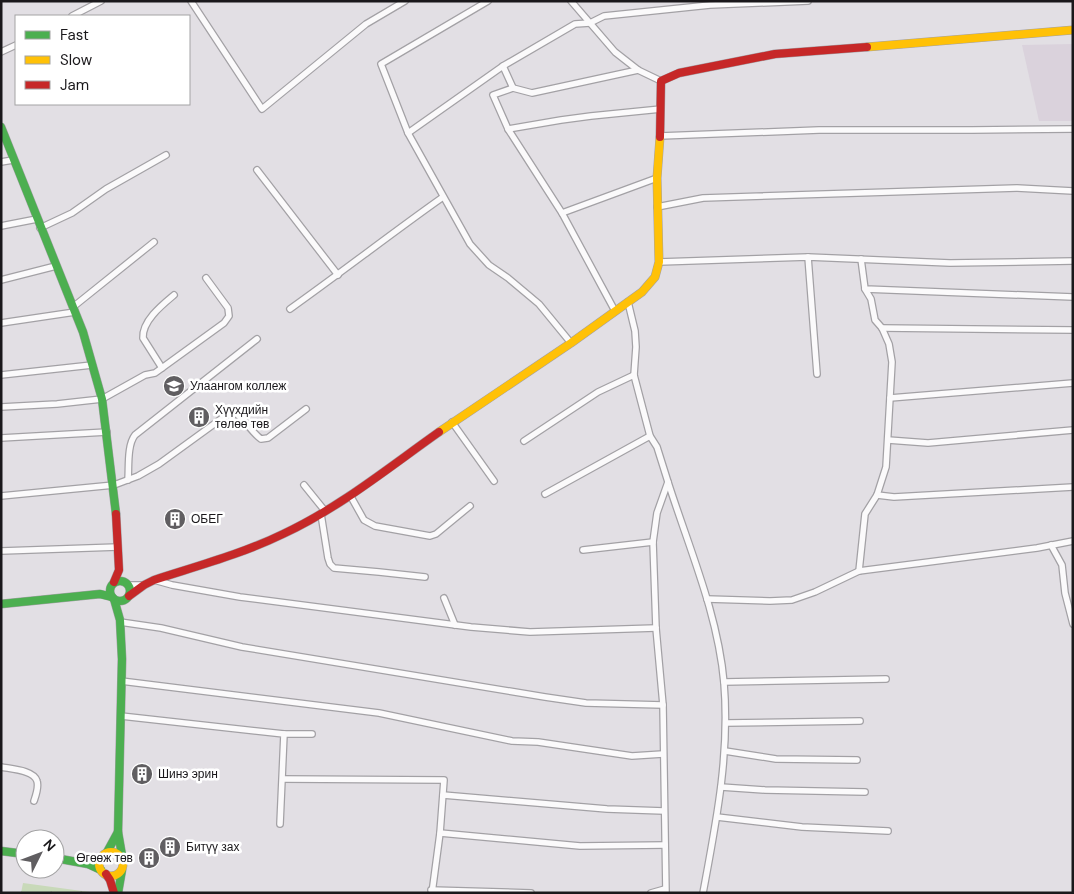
<svg xmlns="http://www.w3.org/2000/svg" width="1074" height="894" viewBox="0 0 1074 894" font-family="'DM Sans',sans-serif">
  <style>
    .built { fill: #dad2dc }
    .park { fill: url(#park-tufts) }
    .lines { fill: none; stroke-linecap: round; stroke-linejoin: round }
    .street-casing { stroke: #a3a1a5; stroke-width: 8 }
    .fast-casing { stroke: #a3a1a5; stroke-width: 9 }
    .slow-casing { stroke: #a3a1a5; stroke-width: 9 }
    .jam-casing { stroke: #a3a1a5; stroke-width: 9 }
    .street { stroke: #fbfafb; stroke-width: 5.5 }
    .fast { stroke: #4caf50; stroke-width: 8 }
    .slow { stroke: #ffc107; stroke-width: 8 }
    .jam { stroke: #c62828; stroke-width: 8 }
    .labels { text-anchor: middle; dominant-baseline: central; stroke-width: 5; stroke-linejoin: round; paint-order: stroke }
    .poi-label { font-size: 12px; fill: #1a181b; stroke: #fff; text-anchor: start }
  </style>
  <defs>
    <pattern id="park-tufts" width="24" height="20" patternUnits="userSpaceOnUse" patternTransform="scale(1.25)"><rect width="24" height="20" fill="#c8d9b9"/><path d="M3 7l-1-3M5 7V3M7 7l1-3M15 17l-1-3M17 17v-4M19 17l1-3" fill="none" stroke="#abba9e"/></pattern>
  </defs>
  <rect width="100%" height="100%" fill="#e2dfe4"/>
  <!-- built -->
  <path class="built" d="M1073,44V121H1039L1022,45Z"/>
  <!-- park -->
  <path class="park" d="M23,883L97,893H21Z"/>
  <g class="lines">
    <!-- street casing -->
    <g class="street-casing">
      <g id="street">
        <path d="M191,1L262,109L366,24L405,1"/>
        <path d="M488,1L381,64L408,133L470,244L489,265L508,278L539,304L571,343"/>
        <path d="M571,1L615,52L638,70L661,81"/>
        <path d="M72,16L101,1"/>
        <path d="M1,52L16,45"/>
        <path d="M503,66L513,88L493,95L508,129L562,213L615,311"/>
        <path d="M513,88L532,93L638,70"/>
        <path d="M508,129L561,120L591,116L661,109"/>
        <path d="M408,133L503,66L575,24L590,23L604,16L710,5L808,1"/>
        <path d="M660,136L819,130H972L1073,129"/>
        <path d="M1,162L13,160"/>
        <path d="M257,170L338,275"/>
        <path d="M657,207L703,198L1017,188L1073,191"/>
        <path d="M562,213L657,178"/>
        <path d="M1,226L37,219"/>
        <path d="M40,228L72,213L106,189L166,155"/>
        <path d="M808,257L817,374"/>
        <path d="M861,259L865,289L1073,297"/>
        <path d="M659,262L808,257L950,263L1073,261"/>
        <path d="M1,280L56,266"/>
        <path d="M628,302L635,331L636,347L634,375L650,436L657,447L668,482L657,513L653,542L656,628L663,705L666,893"/>
        <path d="M73,307L154,242"/>
        <path d="M290,309C342,272 392,233 443,197"/>
        <path d="M1,323L75,312"/>
        <path d="M882,328L1073,330"/>
        <path d="M162,368L143,338C142,321 162,305 174,295"/>
        <path d="M1,375L92,365"/>
        <path d="M890,398L1073,383"/>
        <path d="M1,407L57,404L102,399L145,375L155,373L224,323L229,316L228,308L206,278"/>
        <path d="M452,422L494,481"/>
        <path d="M1,438L107,432"/>
        <path d="M888,440L928,443L1073,430"/>
        <path d="M524,441L598,392L634,375"/>
        <path d="M128,480C129,467 127,445 135,435L257,339"/>
        <path d="M668,482C689,548 718,614 724,683C730,754 716,823 703,893"/>
        <path d="M304,485L325,511"/>
        <path d="M545,494L650,436"/>
        <path d="M350,495L364,520L375,526L430,536L436,534L470,506"/>
        <path d="M877,495L894,497L1073,487"/>
        <path d="M1,496L114,485L138,476L159,464L232,411C244,417 250,431 261,439L268,438L306,409"/>
        <path d="M321,514L328,558L330,564L334,568L379,572L425,577"/>
        <path d="M1051,545L1062,565L1065,593L1073,624"/>
        <path d="M583,550L653,542"/>
        <path d="M1,551L118,547"/>
        <path d="M859,571L865,514L877,495L886,467L892,362L889,344L882,328L875,320L871,299L865,289"/>
        <path d="M154,580L172,585L240,597L471,627L530,632L656,628"/>
        <path d="M129,585H144"/>
        <path d="M444,598L455,625"/>
        <path d="M707,599L770,601L792,600L815,592L859,571L1037,548L1073,541"/>
        <path d="M120,622L161,628L242,647L545,697L586,703L663,705"/>
        <path d="M121,681L379,713L512,741L538,742L632,756L663,754"/>
        <path d="M724,682L886,679"/>
        <path d="M121,716L284,734L280,824"/>
        <path d="M726,723L860,721"/>
        <path d="M284,734H312"/>
        <path d="M725,751L776,759L857,760"/>
        <path d="M1,767C11,769 34,770 37,781C39,787 36,795 34,801"/>
        <path d="M283,779L444,780L440,833L432,893"/>
        <path d="M721,787L765,790L865,792"/>
        <path d="M443,795L607,809L664,811"/>
        <path d="M717,817L802,827L888,831"/>
        <path d="M440,833L580,846L665,845"/>
        <path d="M431,890L531,893"/>
        <path d="M651,893L665,889"/>
      </g>
    </g>
    <!-- fast casing -->
    <g class="fast-casing">
      <g id="fast">
        <path d="M1,127L83,332L102,399L116,514"/>
        <circle cx="120" cy="591" r="10"/>
        <path d="M114,599L120,620L122,659L118,832L123,861"/>
        <path d="M1,604L100,594L112,597"/>
        <path d="M1,851L25,854"/>
        <path d="M106,854L118,832"/>
        <path d="M55,858L88,864L101,870"/>
        <path d="M118,893L122,870"/>
      </g>
    </g>
    <!-- slow casing -->
    <g class="slow-casing">
      <g id="slow">
        <path d="M867,47L1073,30"/>
        <path d="M439,432L571,343L642,292L655,277L659,262L657,178L660,137"/>
        <circle cx="111" cy="864" r="12"/>
      </g>
    </g>
    <!-- jam casing -->
    <g class="jam-casing">
      <g id="jam">
        <path d="M660,137L661,81L679,73L775,54L867,47"/>
        <path d="M114,582L119,570L116,514"/>
        <path d="M129,596L144,585L154,580C197,566 242,554 283,534C339,508 388,468 439,432"/>
        <path d="M106,874L110,880L114,893"/>
      </g>
    </g>
    <!-- street -->
    <use href="#street" class="street"/>
    <!-- fast -->
    <use href="#fast" class="fast"/>
    <!-- slow -->
    <use href="#slow" class="slow"/>
    <!-- jam -->
    <use href="#jam" class="jam"/>
  </g>
  <!-- icons -->
  <defs>
    <g id="school-disc" transform="scale(1.125)"><circle r="9.5" fill="#605e61" stroke="#fff"/><path d="M0-5L7-2L0 1L-7-2ZM-4 1L0 2.5L4 1V4Q0 6-4 4Z" fill="#fff"/></g>
    <g id="building-disc" transform="scale(1.125)"><circle r="9.5" fill="#605e61" stroke="#fff"/><path d="M-4-6H4V6H1V3H-1V6H-4ZM-2.5-4.3h1.7v1.8h-1.7ZM.8-4.3h1.7v1.8H.8ZM-2.5-1h1.7V.8h-1.7ZM.8-1h1.7V.8H.8Z" fill="#fff"/></g>
  </defs>
  <g fill-rule="evenodd">
    <use href="#school-disc" x="174" y="386"/>
    <use href="#building-disc" x="199" y="417"/>
    <use href="#building-disc" x="175" y="519"/>
    <use href="#building-disc" x="142" y="774"/>
    <use href="#building-disc" x="170" y="847"/>
    <use href="#building-disc" x="149" y="858"/>
  </g>
  <g class="labels">
    <!-- poi labels -->
    <g class="poi-label">
      <text x="190" y="386">Улаангом коллеж</text>
      <text x="215" y="410">Хүүхдийн<tspan x="215" dy="14">төлөө төв</tspan></text>
      <text x="191" y="519">ОБЕГ</text>
      <text x="158" y="774">Шинэ эрин</text>
      <text x="186" y="847">Битүү зах</text>
      <text x="133" y="858" text-anchor="end">Өгөөж төв</text>
    </g>
  </g>
  <!-- border -->
  <rect width="1074" height="894" fill="none" stroke="#1a181b" stroke-width="5"/>
  <!-- legend -->
  <rect x="15" y="15" width="175" height="90" fill="#ffffff" stroke="#a3a3a4"/>
  <rect x="25" y="31" width="25" height="8" fill="#4caf50" stroke="#a3a3a4"/>
  <text x="60" y="40" font-size="15" fill="#1a181b">Fast</text>
  <rect x="25" y="56" width="25" height="8" fill="#ffc107" stroke="#a3a3a4"/>
  <text x="60" y="65" font-size="15" fill="#1a181b">Slow</text>
  <rect x="25" y="81" width="25" height="8" fill="#c62828" stroke="#a3a3a4"/>
  <text x="60" y="90" font-size="15" fill="#1a181b">Jam</text>
  <!-- north arrow -->
  <g transform="translate(40 854) rotate(48)"><circle r="24" fill="#ffffff" stroke="#a3a3a4"/>
  <path d="M0-4L9 19L0 12L-9 19Z" fill="#605e61"/>
  <text y="-8" font-size="14" font-weight="bold" text-anchor="middle" fill="#1a181b">N</text>
  </g>
</svg>
